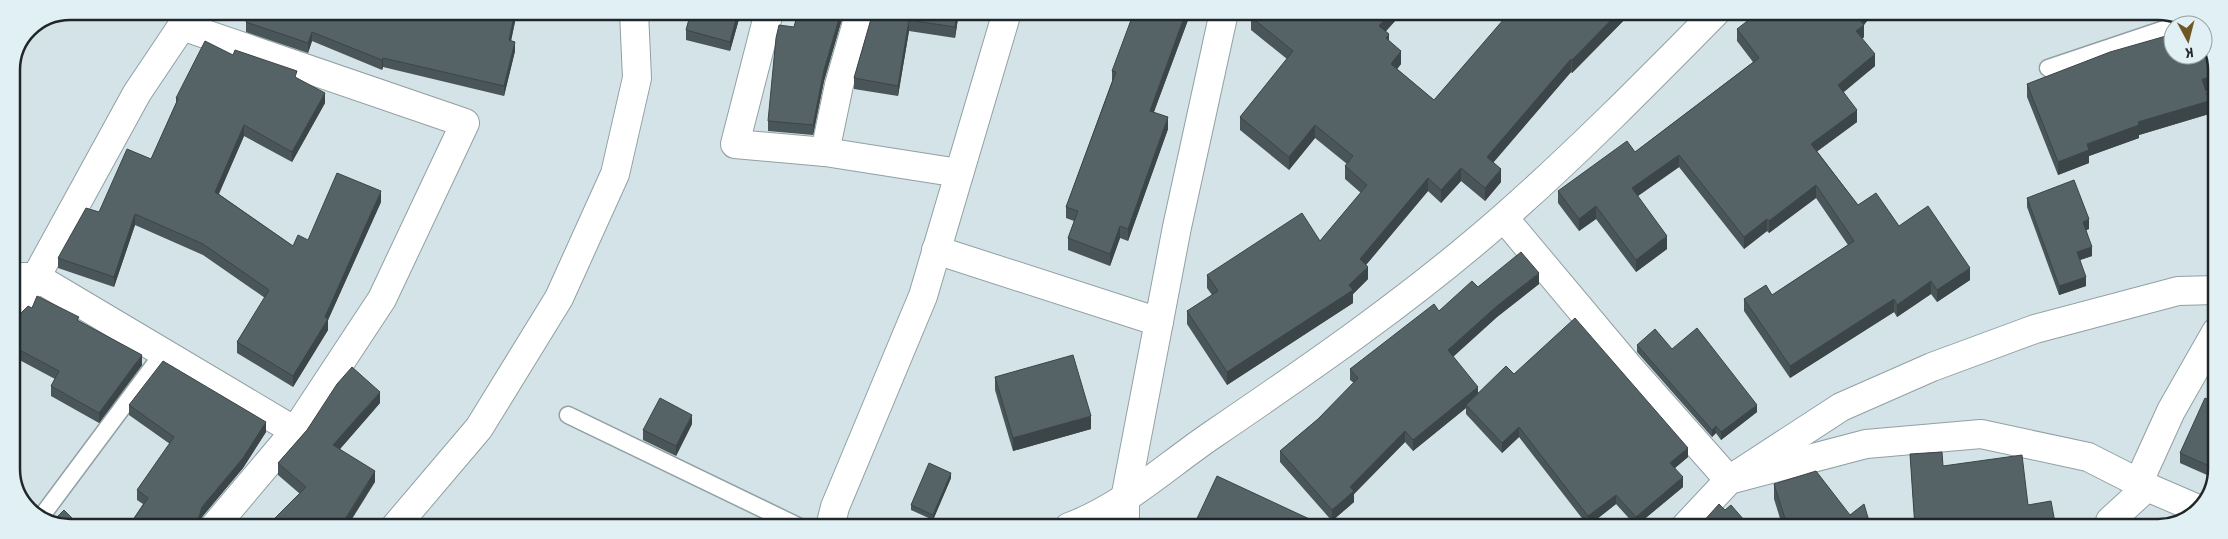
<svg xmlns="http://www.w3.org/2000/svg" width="2228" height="539" viewBox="0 0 2228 539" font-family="'Titillium Web',sans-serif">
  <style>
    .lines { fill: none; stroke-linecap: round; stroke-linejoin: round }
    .lane-casing { stroke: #91a0a4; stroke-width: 19 }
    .street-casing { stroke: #91a0a4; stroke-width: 30 }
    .secondary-casing { stroke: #91a0a4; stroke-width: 30 }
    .lane { stroke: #fff; stroke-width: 16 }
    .street { stroke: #fff; stroke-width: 28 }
    .secondary { stroke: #fff; stroke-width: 28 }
    .wall { fill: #495558 }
    .shaded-wall { fill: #3c4547 }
    .building { fill: #556366; stroke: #3c4547 }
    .rim { fill: none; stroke: #212729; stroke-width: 2.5 }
  </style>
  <rect width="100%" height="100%" fill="#d3e3e7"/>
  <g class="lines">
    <!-- lane casing -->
    <g class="lane-casing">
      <g id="lane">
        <path d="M2048,68L2173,26"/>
        <path d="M568,415L800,527"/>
        <path d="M41,517L163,353"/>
      </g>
    </g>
    <!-- street casing -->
    <g class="street-casing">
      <g id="street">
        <path d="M769,12L735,144L825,152L959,173"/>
        <path d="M182,26L465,123L382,299L295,431L214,527"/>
        <path d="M825,152L839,85L860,12"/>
        <path d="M1504,218L1628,366L1729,480L1841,407L1932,367L2035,329L2178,291L2216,290"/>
        <path d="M936,250L1159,322"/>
        <path d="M11,277H36L295,431"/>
        <path d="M12,311L36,277L137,93L192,11"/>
        <path d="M395,527L479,428L559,298L615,174L637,78L634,12"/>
        <path d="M1125,527V499L1177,227L1224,12"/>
        <path d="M1685,527L1729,480L1866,444L1981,434L2088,457L2147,487L2198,509"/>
        <path d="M2108,528L2110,521L2147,487L2141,477L2171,411L2216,332"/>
      </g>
    </g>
    <!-- secondary casing -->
    <g class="secondary-casing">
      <g id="secondary">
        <path d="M830,527L835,507L923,296L1007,12"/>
        <path d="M1069,527C1123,507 1165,467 1212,435C1312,367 1412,298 1503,218C1577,153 1647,82 1716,12"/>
      </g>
    </g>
    <!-- lane -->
    <use href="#lane" class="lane"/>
    <!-- street -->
    <use href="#street" class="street"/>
    <!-- secondary -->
    <use href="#secondary" class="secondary"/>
  </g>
  <!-- wall -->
  <g class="wall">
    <path d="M517,12L511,41L515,51L504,96L383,67L382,70L312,41L308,53L246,32V22Z"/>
    <path d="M691,12H741L730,51L686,40V30Z"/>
    <path d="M798,12H844L824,81L813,135L768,131V121L794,27Z"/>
    <path d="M873,12H959L955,38L909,31L898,96L854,89V78Z"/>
    <path d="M1191,12L1154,112L1168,129L1128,241L1120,238L1110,266L1068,250V238L1074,221L1066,218V207L1112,81V71Z"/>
    <path d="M1403,12L1386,31L1389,41L1401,64L1397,69L1434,100L1510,13L1509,12H1632L1572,73L1571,72L1493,162L1501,182L1485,201L1461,181L1441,203L1428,191L1366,265L1368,279L1353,294V303L1227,385L1187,324V311L1212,295L1207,288V275L1320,241L1361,193L1345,179V166L1347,164L1315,138L1289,170L1240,130V117L1287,59L1251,30V17Z"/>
    <path d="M1785,12H1874L1864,25V37L1862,39L1875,66L1843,92L1857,122L1817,151L1858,205L1899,226L1970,280L1937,302L1931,294L1897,317L1894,312L1790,378L1744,311V299L1772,295L1848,245L1816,198L1769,233L1767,231L1744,249L1679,167L1638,196L1667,249L1636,272L1596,219L1579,231L1558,203V191L1635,152L1753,62L1737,41V29L1784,14Z"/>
    <path d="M233,55L297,78L325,103L292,162L244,136L219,194L293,246L308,240L381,202L328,320V330L293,387L237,353V342L265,298L203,255L135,225L114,287L58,268V258L99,212L151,159L176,103V98Z"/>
    <path d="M2027,84L2214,89L2206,91L2209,114L2139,135V138L2089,156V163L2058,175L2027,97Z"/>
    <path d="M2027,198L2089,229L2086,230L2092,256L2080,260L2086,286L2059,295L2027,207Z"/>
    <path d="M1539,284L1497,317L1453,357L1478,393L1514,374L1688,457L1675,468L1683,487L1636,526L1616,504L1588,526L1519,437L1502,453L1466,414V408L1413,451L1405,442L1354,494V502L1332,521L1280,462V451L1318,419L1354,383L1350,380V369L1439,311L1478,287Z"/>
    <path d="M32,308L79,321L142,365L99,423L51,396V386L55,379L12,356V316H18Z"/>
    <path d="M1637,345L1672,349L1757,412L1721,440L1716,433L1712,437L1637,352Z"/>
    <path d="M995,377L1091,429L1013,451L995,390Z"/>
    <path d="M380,403L340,449L375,482L299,493L278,475V463L307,430Z"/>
    <path d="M2216,403V479L2180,463V453Z"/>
    <path d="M129,405L266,432L243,468L202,517L199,527H128L143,504L137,500V490L170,444L129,415Z"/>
    <path d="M692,424L676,456L643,440V430Z"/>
    <path d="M1910,454L1943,466L2028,505L2056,528H1915Z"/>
    <path d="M951,478L933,520L911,510V505Z"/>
    <path d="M1774,484L1850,515L1871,528H1783L1774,499Z"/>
  </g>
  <!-- shaded-wall -->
  <g class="shaded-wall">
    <path d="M515,12H517L509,50V40Z"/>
    <path d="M738,12H741L730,51V42Z"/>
    <path d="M841,12H844L824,81L813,135V125L824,70Z"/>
    <path d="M957,12H959L955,38V27Z"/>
    <path d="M1186,12H1191L1150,122V111Z"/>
    <path d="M1391,12H1403L1379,39V26Z"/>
    <path d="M1619,12H1632L1572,73V60Z"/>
    <path d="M1864,12H1874L1863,26L1864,25V37L1856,43V31L1859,19Z"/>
    <path d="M909,20V31L898,96V86Z"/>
    <path d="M312,32V41L308,53V43Z"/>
    <path d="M1389,34V47L1386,38Z"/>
    <path d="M515,42V51L504,96V86Z"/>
    <path d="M1401,51V64L1391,77V64Z"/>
    <path d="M1875,54V66L1838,97V85Z"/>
    <path d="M383,58V67L382,70V60Z"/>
    <path d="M1571,59V72L1487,170V157Z"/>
    <path d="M2214,76V89L2202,92V79Z"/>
    <path d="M325,93V103L292,162V152Z"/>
    <path d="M2209,101V114L2139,135V138L2089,156V163L2058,175V162L2087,144L2138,122Z"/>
    <path d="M1857,110V122L1811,156V144Z"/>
    <path d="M1168,117V129L1128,241V229Z"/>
    <path d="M244,125V136L215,202V192Z"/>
    <path d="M1315,125V138L1289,170V157Z"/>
    <path d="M1679,155V167L1632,200V188Z"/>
    <path d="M1461,168V181L1441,203V190Z"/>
    <path d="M1501,169V182L1485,201V188Z"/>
    <path d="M1428,178V191L1360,272V259Z"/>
    <path d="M1816,185V198L1769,233V221Z"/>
    <path d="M381,191V202L328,320V330L293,387V376L325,317Z"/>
    <path d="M1596,206V219L1579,231V219Z"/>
    <path d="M135,214V225L114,287V277Z"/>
    <path d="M1767,219V231L1744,249V237Z"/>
    <path d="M2089,219V229L2083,231V222Z"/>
    <path d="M1120,226V238L1110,266V254Z"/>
    <path d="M1667,236V249L1636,272V260Z"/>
    <path d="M2092,247V256L2077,261V252Z"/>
    <path d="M1368,267V279L1353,294V303L1227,385V372L1349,285Z"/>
    <path d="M1970,268V280L1937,302V290Z"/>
    <path d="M1539,273V284L1497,317L1448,361V350L1497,306Z"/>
    <path d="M2086,277V286L2059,295V286Z"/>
    <path d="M1931,281V294L1897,317V305Z"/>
    <path d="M1894,299V312L1790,378V366Z"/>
    <path d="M142,355V365L99,423V413Z"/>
    <path d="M1478,387V398L1466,405V408L1413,451V440Z"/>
    <path d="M380,392V403L333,457V445Z"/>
    <path d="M1757,405V412L1721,440V432Z"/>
    <path d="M692,415V424L676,456V446Z"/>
    <path d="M1091,416V429L1013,451V438Z"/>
    <path d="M266,422V432L243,468L202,517L199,527H192L202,507Z"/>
    <path d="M1716,426V433L1712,437V430Z"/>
    <path d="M1519,427V437L1502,453V443Z"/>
    <path d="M1405,431V442L1354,494V502L1332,521V510L1350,487Z"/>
    <path d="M1688,448V457L1670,472V463Z"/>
    <path d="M375,471V482L347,527H340Z"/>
    <path d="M951,473V478L933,520V515Z"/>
    <path d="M1683,477V487L1636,526V517Z"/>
    <path d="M1616,495V504L1588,526V516Z"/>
    <path d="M180,521V527H176Z"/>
  </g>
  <!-- building -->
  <g class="building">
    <path d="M250,11L515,12L509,40L515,42L504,86L383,58L382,60L312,32L308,43L246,22Z"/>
    <path d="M691,12H738L730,42L686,30Z"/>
    <path d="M798,12H841L824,70L813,125L768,121L776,38L779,25L794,27Z"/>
    <path d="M873,12H957L955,27L909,20L898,86L854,78Z"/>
    <path d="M1134,12H1186L1150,111L1168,117L1128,229L1120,226L1110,254L1068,238L1078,211L1066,207L1116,72L1112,71Z"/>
    <path d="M1255,12H1391L1379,26L1389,34L1386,38L1401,51L1391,64L1434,100L1510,12H1619L1572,60L1571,59L1487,157L1501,169L1485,188L1461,168L1441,190L1428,178L1360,259L1368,267L1349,285L1353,290L1227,372L1187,311L1218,291L1207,275L1302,213L1320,241L1367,185L1345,166L1353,156L1315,125L1289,157L1240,117L1293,51L1251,17Z"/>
    <path d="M1759,12H1783L1784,14L1785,12H1864L1859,19L1864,25L1856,31L1875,54L1838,85L1857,110L1811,144L1858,205L1876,193L1899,226L1928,206L1970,268L1937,290L1931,281L1897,305L1894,299L1790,366L1744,299L1766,285L1772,295L1854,241L1816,185L1769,221L1767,219L1744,237L1679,155L1632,188L1667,236L1636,260L1596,206L1579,219L1558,191L1627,141L1635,152L1759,58L1737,29Z"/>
    <path d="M2173,34V55H2203V40L2214,76L2202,79L2209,101L2138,122L2139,125L2087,144L2089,150L2058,162L2027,84L2110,52Z"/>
    <path d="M205,41L233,55L235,50L297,71L295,77L325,93L292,152L244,125L215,192L293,246L298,235L308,240L337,173L381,191L325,317L328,319L293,376L237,342L269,290L203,244L135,214L114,277L58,258L86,208L99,212L127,149L151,159L178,99L176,98Z"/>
    <path d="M2074,180L2089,219L2083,222L2092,247L2077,252L2086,277L2059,286L2027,198Z"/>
    <path d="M1521,252L1539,273L1497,306L1448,350L1478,387L1413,440L1405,431L1350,487L1354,491L1332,510L1280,451L1318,419L1358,378L1350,369L1434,304L1439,311L1472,281L1478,287Z"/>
    <path d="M37,296L79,317L77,320L142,355L99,413L51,386L59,371L12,346V316H18L28,306L32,308Z"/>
    <path d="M1575,318L1688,448L1670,463L1683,477L1636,517L1616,495L1588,516L1519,427L1502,443L1466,405L1506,366L1514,374Z"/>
    <path d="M1697,328L1757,405L1721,432L1716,426L1712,430L1637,345L1655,329L1672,349Z"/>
    <path d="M1073,355L1091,416L1013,438L995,377Z"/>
    <path d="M163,361L266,422L243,458L202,507L199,517L192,527H188L180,521L176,527H128L148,498L137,490L174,437L129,405Z"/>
    <path d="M352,367L380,392L333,445L375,471L340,527H266L306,487L278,463L307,430L337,384Z"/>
    <path d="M660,398L692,415L676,446L643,430Z"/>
    <path d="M2205,398L2216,403V469L2180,453Z"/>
    <path d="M1942,452L1943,466L2022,455L2028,505L2051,501L2056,528H1915L1910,454Z"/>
    <path d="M929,463L951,473L933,515L911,505Z"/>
    <path d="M1816,471L1850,515L1864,504L1871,528H1788L1774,484Z"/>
    <path d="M1217,476L1318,523L1313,527H1193Z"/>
    <path d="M1719,504L1725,510L1731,505L1751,528L1704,527L1701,524Z"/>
    <path d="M64,510L81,527H58L51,523Z"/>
    <path d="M1458,520L1468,527H1452Z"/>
  </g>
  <!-- crop -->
  <path d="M0 0H2228V539H0ZM70 20H2158A50 50 0 0 1 2208 70V469A50 50 0 0 1 2158 519H70A50 50 0 0 1 20 469V70A50 50 0 0 1 70 20Z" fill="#e0f0f4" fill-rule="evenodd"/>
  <path class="rim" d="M70 20H2158A50 50 0 0 1 2208 70V469A50 50 0 0 1 2158 519H70A50 50 0 0 1 20 469V70A50 50 0 0 1 70 20Z"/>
  <!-- north arrow -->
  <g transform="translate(2188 40) rotate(173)"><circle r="24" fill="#e0f0f4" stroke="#94a0a3"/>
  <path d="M0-4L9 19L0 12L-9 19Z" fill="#705728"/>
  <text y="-8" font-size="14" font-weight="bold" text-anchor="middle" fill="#212729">K</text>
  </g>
</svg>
